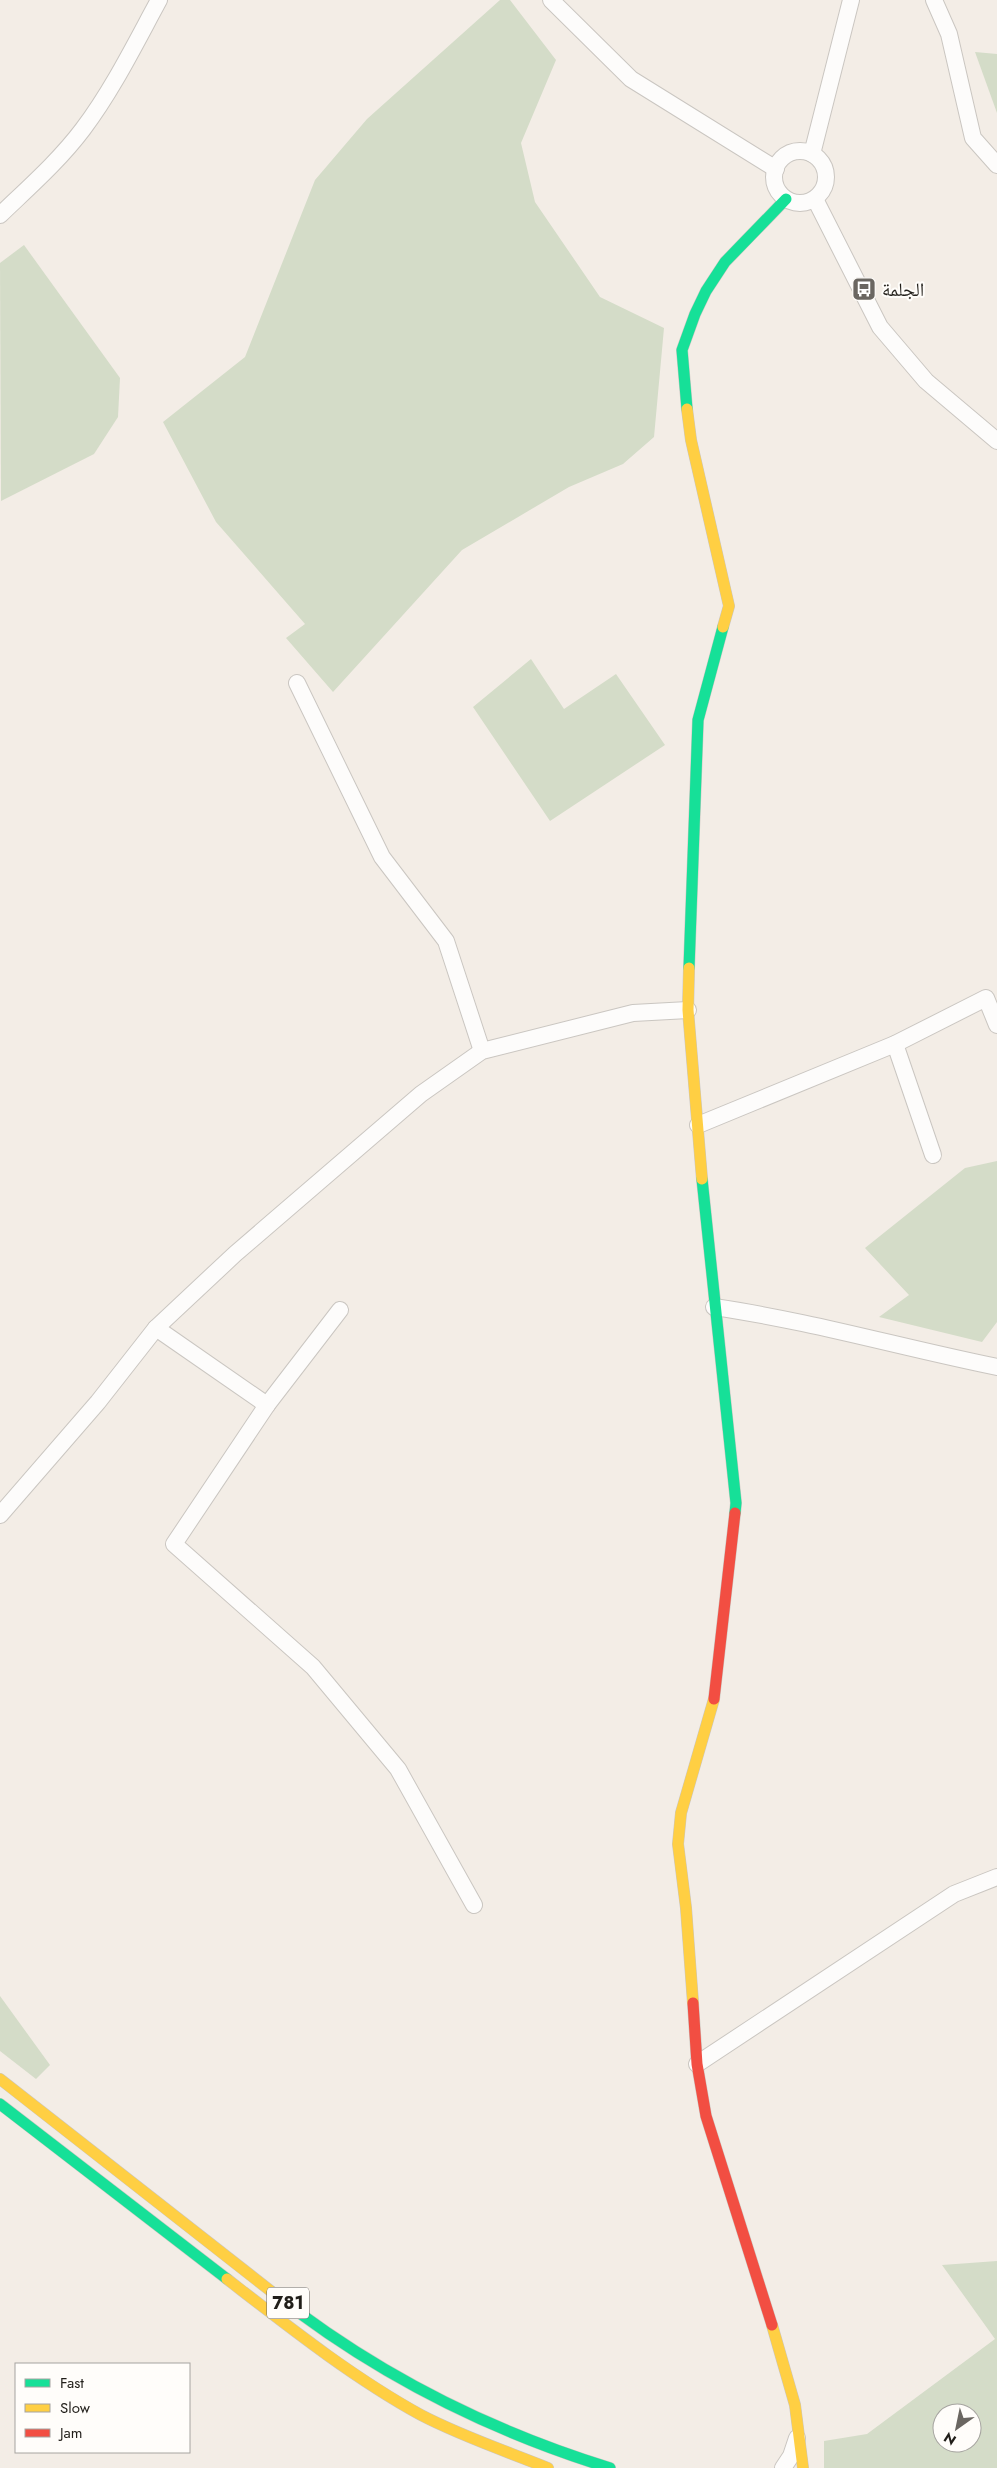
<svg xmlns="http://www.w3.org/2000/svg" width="997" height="2468" viewBox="0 0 997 2468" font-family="Jost,'Noto Naskh Arabic',sans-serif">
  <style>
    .green { fill: #d4dcc8; fill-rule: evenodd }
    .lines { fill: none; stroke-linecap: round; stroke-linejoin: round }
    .street-casing { stroke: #cac6c1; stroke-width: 18 }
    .fast-casing { stroke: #cac6c1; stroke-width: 12 }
    .slow-casing { stroke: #cac6c1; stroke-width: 12 }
    .jam-casing { stroke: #cac6c1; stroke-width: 12 }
    .street { stroke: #fdfcfb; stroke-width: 16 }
    .fast { stroke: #16e098; stroke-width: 11 }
    .slow { stroke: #ffcf43; stroke-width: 11 }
    .jam { stroke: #f24e42; stroke-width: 11 }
    .labels { text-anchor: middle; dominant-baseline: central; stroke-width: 4; stroke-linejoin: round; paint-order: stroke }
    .shield { fill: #fffdfa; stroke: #64615c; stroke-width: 1 }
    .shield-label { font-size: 18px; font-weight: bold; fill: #211e19 }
    .poi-label { font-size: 19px; fill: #211e19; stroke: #fffdfa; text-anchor: start }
  </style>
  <rect width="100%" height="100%" fill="#f3ede6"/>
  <!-- green -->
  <g class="green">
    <path d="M500,0H510L556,60L521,143L535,202L600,297L664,328L654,437L623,464L569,487L462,550L333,692L286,638L305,624L216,522L163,422L245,357L315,180L367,119Z"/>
    <path d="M975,52L997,54V113Z"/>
    <path d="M24,245L120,378L118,417L94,454L1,501L0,263Z"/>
    <path d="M531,659L564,709L616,674L665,745L550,821L473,707Z"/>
    <path d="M997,1161V1322L982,1342L879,1317L909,1295L865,1248L965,1168Z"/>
    <path d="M0,1996L50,2065L36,2079L0,2051Z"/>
    <path d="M997,2261V2468H824V2441L867,2434L995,2339L942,2265ZM942,2413H972V2443H942Z"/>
  </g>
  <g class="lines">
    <!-- street casing -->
    <g class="street-casing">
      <g id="street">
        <path d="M551,0L631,79L776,169"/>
        <path d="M934,0L949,34L973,138L997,165"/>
        <circle cx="800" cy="177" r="26"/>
        <path d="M812,154L851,0"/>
        <path d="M815,199L880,327L926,381L997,441"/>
        <path d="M0,215C28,188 59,161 83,129C113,89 135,44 159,0"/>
        <path d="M297,683L382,857L446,941L482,1051"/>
        <path d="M895,1044L933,1155"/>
        <path d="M698,1125L895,1044L986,998L997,1025"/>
        <path d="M714,1307C810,1321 903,1348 997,1367"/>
        <path d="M340,1310L267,1405L174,1544L313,1667L398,1769L474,1905"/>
        <path d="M156,1328L267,1405"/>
        <path d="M0,1515L98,1402L156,1328L235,1254L421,1094L482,1051L633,1013L688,1010"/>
        <path d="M697,2064L954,1894L997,1877"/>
        <path d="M783,2468L791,2456L797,2438"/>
      </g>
    </g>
    <!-- fast casing -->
    <g class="fast-casing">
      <g id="fast">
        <path d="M687,409L682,350L695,314L706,291L725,262L786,199"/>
        <path d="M689,968L698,720L723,627"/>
        <path d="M702,1179L736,1503L735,1513"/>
        <path d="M0,2104L227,2279"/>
        <path d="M272,2292C373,2372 487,2430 610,2468"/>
      </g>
    </g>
    <!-- slow casing -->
    <g class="slow-casing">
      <g id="slow">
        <path d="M687,409L691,440L729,606L723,627"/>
        <path d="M689,968L688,1010L702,1179"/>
        <path d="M693,2003L686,1908L678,1844L681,1813L714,1699"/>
        <path d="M0,2079L272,2292"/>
        <path d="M227,2279C289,2327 352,2377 421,2415C461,2436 506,2451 548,2468"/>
        <path d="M772,2325L795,2405L803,2468"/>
      </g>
    </g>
    <!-- jam casing -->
    <g class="jam-casing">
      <g id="jam">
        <path d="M714,1699L735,1513"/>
        <path d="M693,2003L697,2064L706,2116L772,2325"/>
      </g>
    </g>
    <!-- street -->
    <use href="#street" class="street"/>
    <!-- fast -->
    <use href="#fast" class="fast"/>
    <!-- slow -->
    <use href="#slow" class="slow"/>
    <!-- jam -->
    <use href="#jam" class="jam"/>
  </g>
  <!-- icons -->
  <defs>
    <g id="bus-square" transform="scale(1.25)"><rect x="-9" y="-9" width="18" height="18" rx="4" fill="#6a6661" stroke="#fffdfa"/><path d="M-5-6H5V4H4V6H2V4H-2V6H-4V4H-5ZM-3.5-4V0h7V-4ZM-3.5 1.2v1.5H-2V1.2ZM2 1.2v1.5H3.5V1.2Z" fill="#fff"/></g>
  </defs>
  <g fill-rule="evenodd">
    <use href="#bus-square" x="864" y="289"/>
  </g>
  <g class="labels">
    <!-- shield labels -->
    <rect class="shield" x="267" y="2287.5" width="42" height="31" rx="4"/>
    <g class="shield-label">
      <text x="288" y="2303">781</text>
    </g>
    <!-- poi labels -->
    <g class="poi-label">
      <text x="882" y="289">الجلمة</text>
    </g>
  </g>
  <!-- legend -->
  <rect x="15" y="2363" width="175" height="90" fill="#fffdfa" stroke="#a6a4a0"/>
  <rect x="25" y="2379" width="25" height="8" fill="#16e098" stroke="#a6a4a0"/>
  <text x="60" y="2388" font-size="15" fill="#211e19">Fast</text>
  <rect x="25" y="2404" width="25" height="8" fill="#ffcf43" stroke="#a6a4a0"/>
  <text x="60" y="2413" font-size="15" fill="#211e19">Slow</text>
  <rect x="25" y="2429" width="25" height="8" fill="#f24e42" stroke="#a6a4a0"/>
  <text x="60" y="2438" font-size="15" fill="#211e19">Jam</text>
  <!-- north arrow -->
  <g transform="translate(957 2428) rotate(213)"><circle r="24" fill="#fffdfa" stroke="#a6a4a0"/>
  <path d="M0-4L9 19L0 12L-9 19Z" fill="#6a6661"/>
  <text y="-8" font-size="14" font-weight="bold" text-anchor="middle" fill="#211e19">N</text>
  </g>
</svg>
